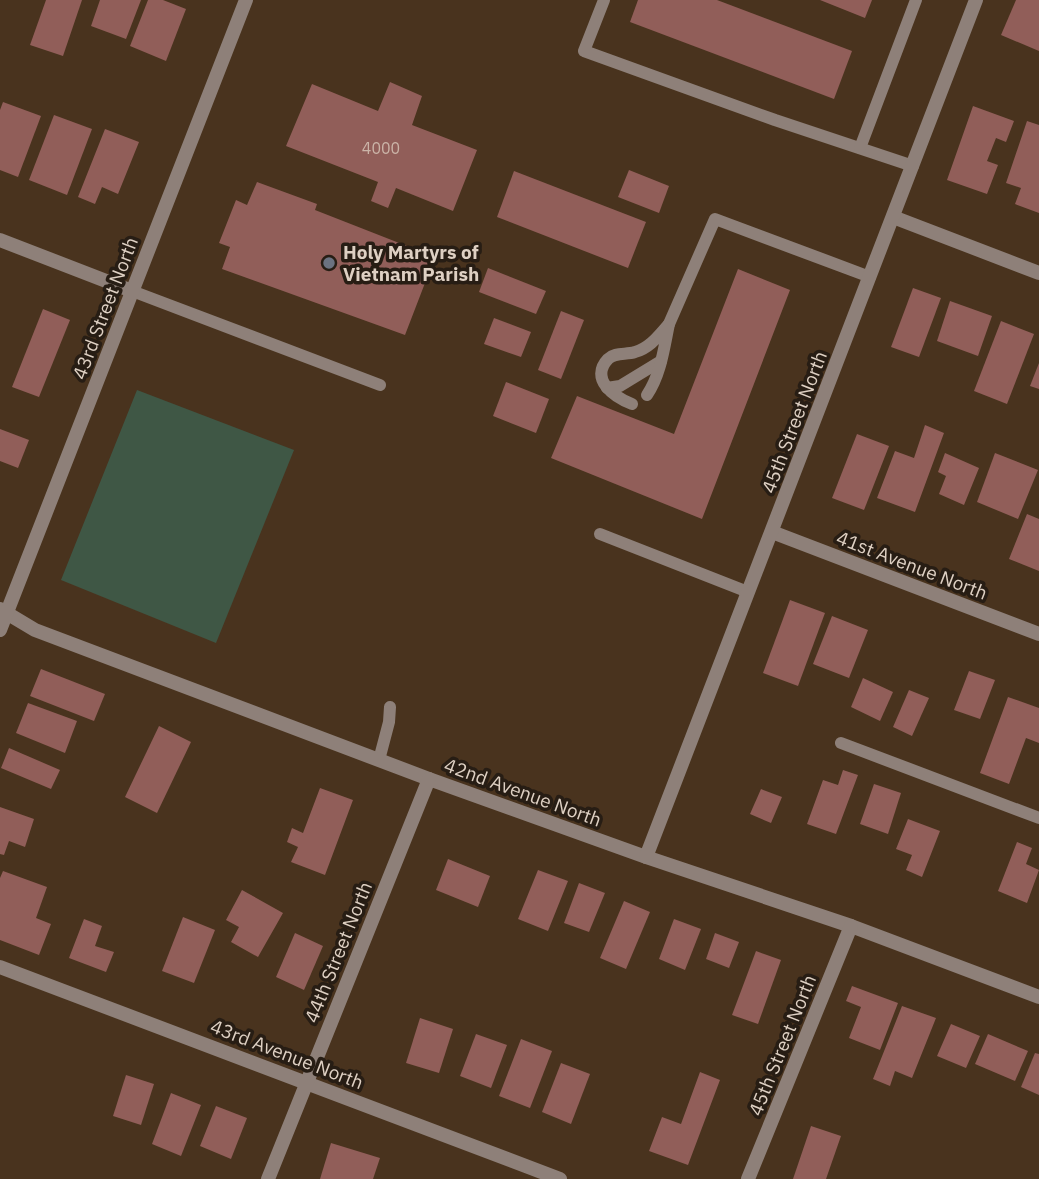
<svg xmlns="http://www.w3.org/2000/svg" width="1039" height="1179" viewBox="0 0 1039 1179" font-family="'IBM Plex Sans',sans-serif">
  <style>
    .green { fill: #3f5745 }
    .building { fill: #915e59 }
    .lines { fill: none; stroke-linecap: round; stroke-linejoin: round }
    .lane { stroke: #8e8079; stroke-width: 12 }
    .street { stroke: #8e8079; stroke-width: 14 }
    .worship-dot { fill: #6b7280; stroke: #271d14; stroke-width: 2.5 }
    .labels { text-anchor: middle; dominant-baseline: central; stroke-width: 7; stroke-linejoin: round; paint-order: stroke }
    .number-label { font-size: 16px; fill: #cbb4a8 }
    .poi-label { font-size: 19px; font-weight: bold; fill: #ded0c3; stroke: #271d14; text-anchor: start }
    .street-label { font-size: 19px; fill: #ded0c3; stroke: #271d14 }
  </style>
  <rect width="100%" height="100%" fill="#49331e"/>
  <!-- green -->
  <path class="green" d="M137,390L294,450L216,643L61,580Z"/>
  <!-- building -->
  <g class="building">
    <path d="M46,0H82L63,56L30,45Z"/>
    <path d="M100,0H141L126,39L91,26Z"/>
    <path d="M148,0H163L186,9L166,61L130,46Z"/>
    <path d="M638,0H717L852,51L834,99L630,22Z"/>
    <path d="M820,0H872L865,18Z"/>
    <path d="M1016,0H1039V51L1001,35Z"/>
    <path d="M390,82L422,96L412,125L477,150L453,211L396,188L388,208L371,201L378,182L286,146L312,84L378,111Z"/>
    <path d="M3,102L41,116L18,177L0,170V110Z"/>
    <path d="M973,106L1014,121L1006,142L996,138L987,161L998,165L987,194L947,180Z"/>
    <path d="M54,115L92,129L67,195L29,180Z"/>
    <path d="M1027,121L1039,125V213L1015,204L1021,188L1006,183Z"/>
    <path d="M105,129L139,142L118,194L102,187L95,204L78,197Z"/>
    <path d="M629,170L669,186L659,213L618,197Z"/>
    <path d="M514,171L646,222L628,268L497,217Z"/>
    <path d="M257,182L317,204L315,210L435,257L405,335L222,269L230,247L219,243L236,200L247,205Z"/>
    <path d="M488,268L546,291L536,314L479,292Z"/>
    <path d="M738,269L790,290L702,519L551,458L577,396L674,434Z"/>
    <path d="M913,288L941,298L919,357L891,347Z"/>
    <path d="M950,301L992,316L978,356L937,341Z"/>
    <path d="M43,309L70,320L39,397L12,387Z"/>
    <path d="M561,311L584,320L561,379L538,370Z"/>
    <path d="M494,318L531,332L521,357L484,344Z"/>
    <path d="M1001,321L1034,334L1007,404L974,391Z"/>
    <path d="M1039,363V389L1030,386Z"/>
    <path d="M506,382L549,399L536,433L493,416Z"/>
    <path d="M925,425L944,433L915,512L877,498L895,451L914,458Z"/>
    <path d="M0,429L29,440L18,468L0,461Z"/>
    <path d="M857,434L889,446L864,510L832,498Z"/>
    <path d="M945,453L979,468L964,505L939,494L946,476L938,472Z"/>
    <path d="M995,453L1038,470L1018,519L977,502Z"/>
    <path d="M1027,514L1039,519V571L1009,559Z"/>
    <path d="M790,600L825,613L798,686L763,673Z"/>
    <path d="M832,616L868,630L849,678L813,664Z"/>
    <path d="M41,669L105,694L94,721L30,696Z"/>
    <path d="M969,671L995,680L980,719L954,710Z"/>
    <path d="M863,678L893,692L880,721L851,707Z"/>
    <path d="M909,690L929,698L912,736L893,727Z"/>
    <path d="M1008,697L1039,708V743L1026,738L1009,784L980,773Z"/>
    <path d="M28,703L77,721L65,753L16,733Z"/>
    <path d="M159,726L191,742L157,813L125,797Z"/>
    <path d="M9,748L60,770L51,789L1,768Z"/>
    <path d="M843,770L858,775L836,834L807,824L823,780L838,785Z"/>
    <path d="M874,784L901,793L888,834L860,824Z"/>
    <path d="M320,788L353,800L325,875L291,862L298,847L287,842L292,828L303,833Z"/>
    <path d="M761,789L782,797L771,823L750,814Z"/>
    <path d="M0,807L34,819L25,847L9,841L4,855L0,854Z"/>
    <path d="M908,819L940,831L922,877L906,870L912,855L896,849Z"/>
    <path d="M1017,842L1032,848L1026,864L1039,870L1027,903L998,891Z"/>
    <path d="M448,859L490,876L478,907L436,890Z"/>
    <path d="M538,870L568,881L548,931L518,919Z"/>
    <path d="M3,871L47,887L36,918L51,924L39,955L0,940V878Z"/>
    <path d="M579,883L605,893L589,932L564,923Z"/>
    <path d="M242,890L283,913L258,957L231,942L239,927L226,920Z"/>
    <path d="M624,901L650,912L626,969L600,958Z"/>
    <path d="M183,917L215,930L194,983L162,971Z"/>
    <path d="M84,919L102,926L95,946L114,952L106,972L69,958Z"/>
    <path d="M674,919L701,929L685,970L659,959Z"/>
    <path d="M295,933L323,946L304,990L276,977Z"/>
    <path d="M715,933L739,942L729,968L706,959Z"/>
    <path d="M756,951L781,960L758,1024L732,1015Z"/>
    <path d="M852,986L898,1003L880,1050L849,1038L861,1007L846,1001Z"/>
    <path d="M902,1006L936,1018L912,1078L895,1071L890,1086L873,1079Z"/>
    <path d="M420,1018L453,1029L439,1073L406,1063Z"/>
    <path d="M951,1024L980,1036L966,1068L937,1056Z"/>
    <path d="M476,1034L507,1045L491,1088L460,1076Z"/>
    <path d="M988,1034L1028,1051L1015,1081L975,1064Z"/>
    <path d="M521,1039L552,1051L530,1108L499,1096Z"/>
    <path d="M1035,1053L1039,1054V1095L1021,1087Z"/>
    <path d="M561,1063L590,1074L571,1124L542,1112Z"/>
    <path d="M700,1072L720,1080L688,1165L649,1151L662,1117L681,1124Z"/>
    <path d="M126,1075L154,1084L141,1125L113,1116Z"/>
    <path d="M171,1093L201,1105L181,1156L152,1144Z"/>
    <path d="M216,1106L247,1118L231,1159L200,1146Z"/>
    <path d="M811,1126L841,1136L826,1179H793Z"/>
    <path d="M331,1143L380,1158L373,1179H320Z"/>
  </g>
  <g class="lines">
    <!-- lane -->
    <g class="lane">
      <path d="M604,0L584,51L775,120L913,166"/>
      <path d="M860,148L916,0"/>
      <path d="M132,291L380,385"/>
      <path d="M669,324L715,219L870,277"/>
      <path d="M607,388L620,386L661,361"/>
      <path d="M632,404C614,397 589,379 608,359C615,352 626,355 635,352C650,348 659,335 669,324C664,348 661,374 647,395"/>
      <path d="M600,534L748,592"/>
      <path d="M841,743L1039,818"/>
      <path d="M379,760L389,722L390,707"/>
    </g>
    <!-- street -->
    <g class="street">
      <path d="M893,217L1039,273"/>
      <path d="M0,240L132,291"/>
      <path d="M772,532L1039,634"/>
      <path d="M0,609L35,630L429,779L646,857L851,926L1039,997"/>
      <path d="M0,630L246,0"/>
      <path d="M646,857L976,0"/>
      <path d="M0,967L560,1179"/>
      <path d="M268,1179L429,779"/>
      <path d="M748,1179L851,926"/>
    </g>
  </g>
  <!-- markers -->
  <circle class="worship-dot" cx="329" cy="263" r="7"/>
  <g class="labels">
    <!-- number labels -->
    <g class="number-label">
      <text x="381" y="148">4000</text>
    </g>
    <!-- poi labels -->
    <g class="poi-label">
      <text x="343" y="252">Holy Martyrs of<tspan x="343" dy="22">Vietnam Parish</tspan></text>
    </g>
    <!-- street labels -->
    <g class="street-label">
      <text transform="translate(105 308) rotate(-69)">43rd Street North</text>
      <text transform="translate(794 422) rotate(-69)">45th Street North</text>
      <text transform="translate(912 565) rotate(21)">41st Avenue North</text>
      <text transform="translate(523 792) rotate(20)">42nd Avenue North</text>
      <text transform="translate(338 952) rotate(-68)">44th Street North</text>
      <text transform="translate(782 1045) rotate(-68)">45th Street North</text>
      <text transform="translate(287 1054) rotate(21)">43rd Avenue North</text>
    </g>
  </g>
</svg>
